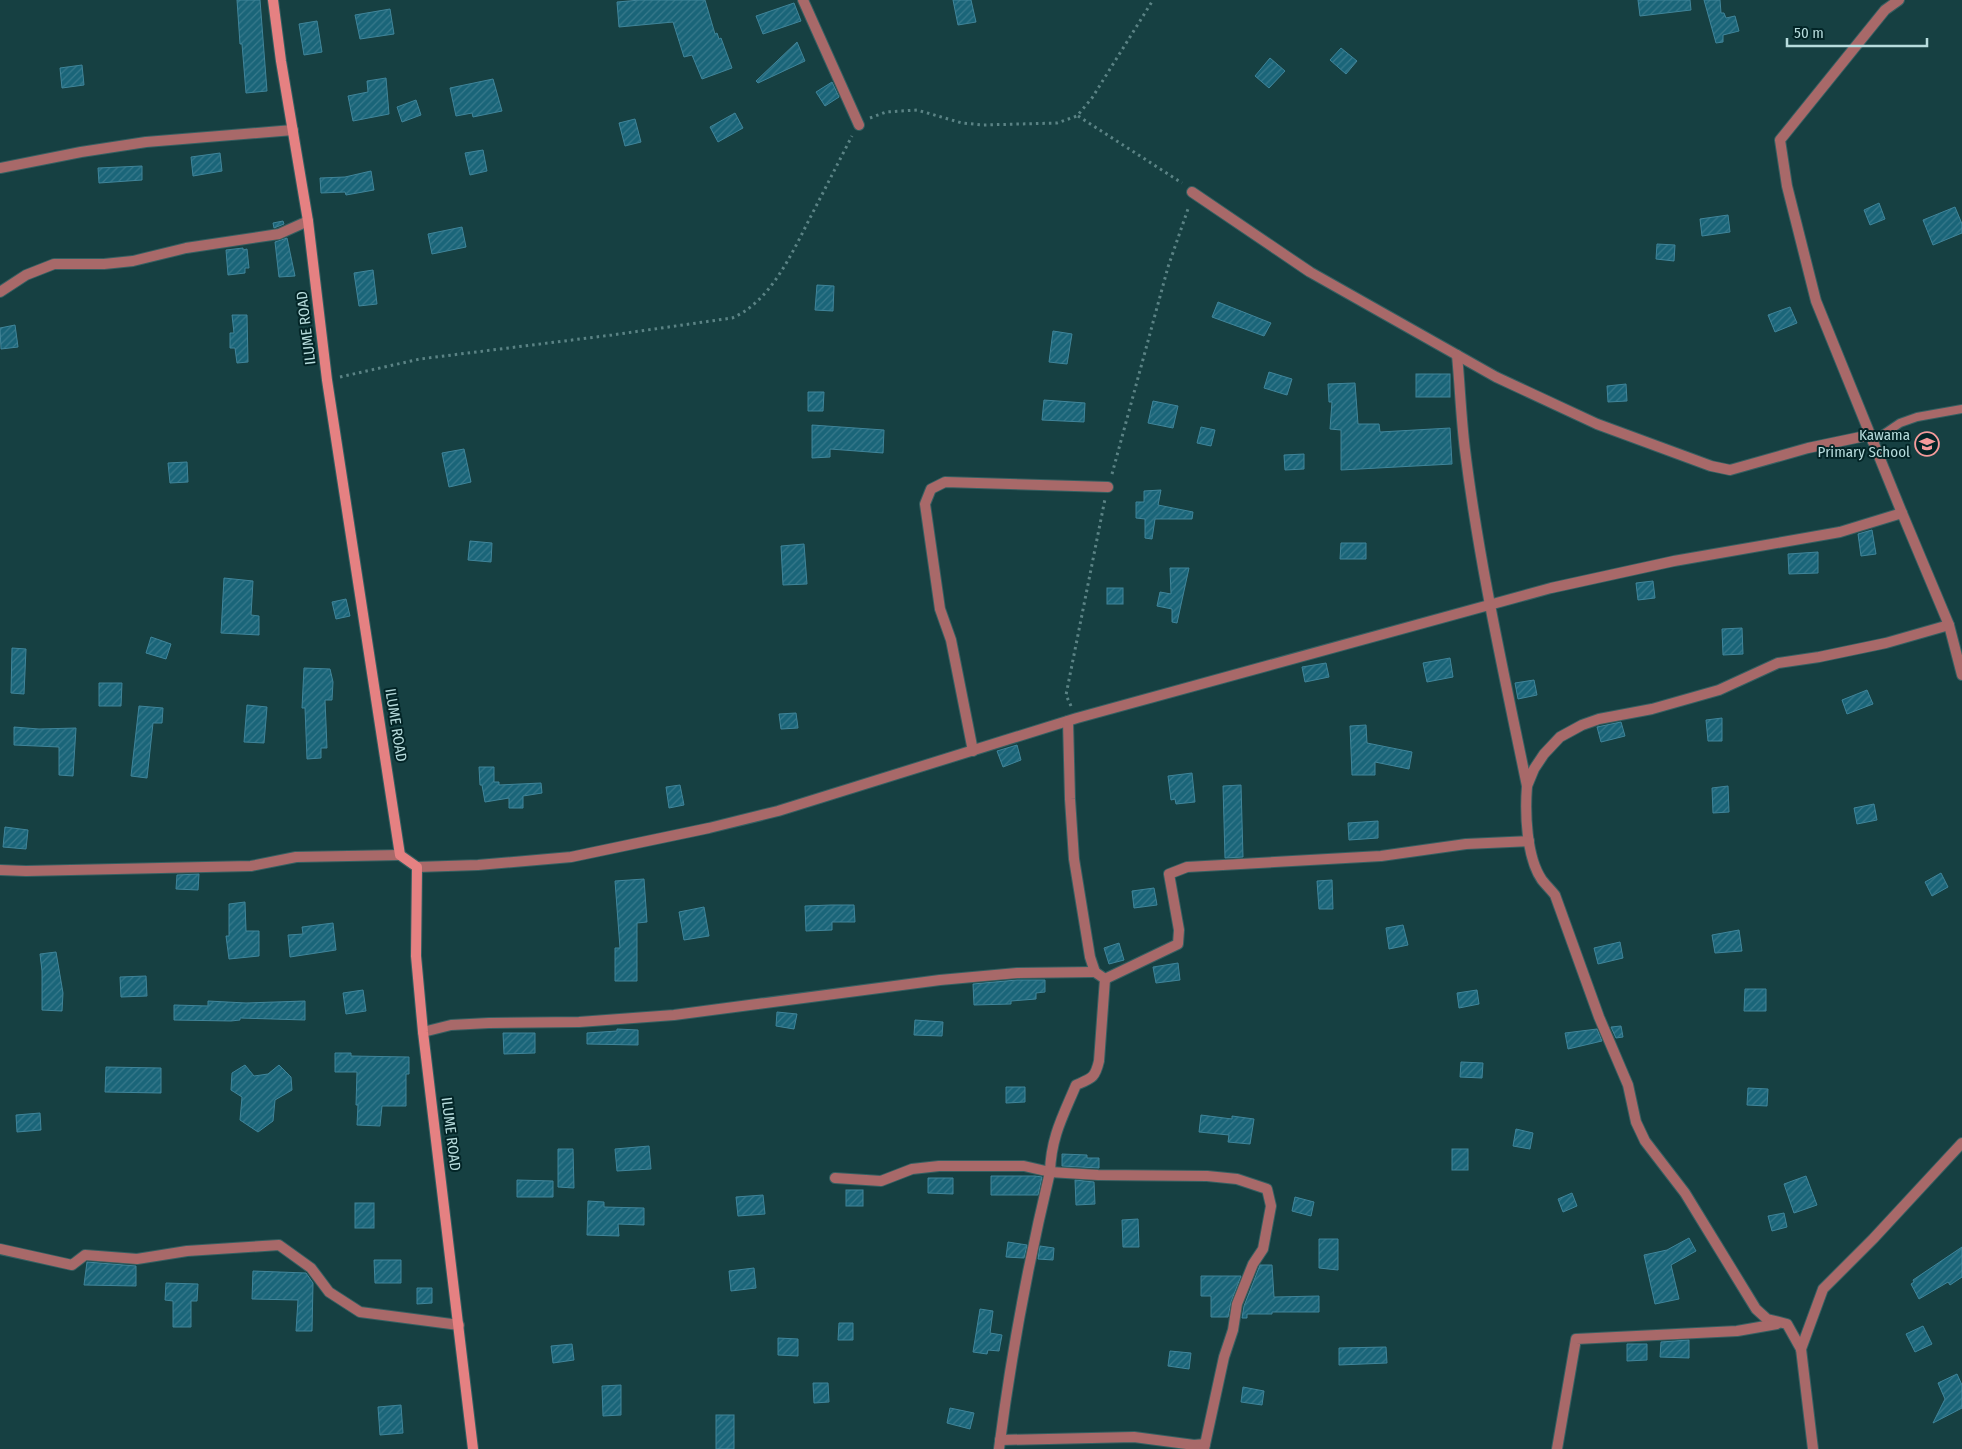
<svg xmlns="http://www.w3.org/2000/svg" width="1962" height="1449" viewBox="0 0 1962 1449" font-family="'Fira Sans Condensed',sans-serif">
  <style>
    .building { fill: url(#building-hatch); stroke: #40859a }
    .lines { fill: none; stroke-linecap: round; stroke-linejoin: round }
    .lane-casing { stroke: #365f61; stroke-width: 10 }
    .street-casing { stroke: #365f61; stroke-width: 12 }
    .secondary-casing { stroke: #365f61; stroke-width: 12 }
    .path { stroke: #5b8385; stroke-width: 3; stroke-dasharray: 2.5 4; stroke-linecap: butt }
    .lane { stroke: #a86969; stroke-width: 8 }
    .street { stroke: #a86969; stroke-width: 10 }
    .secondary { stroke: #e58182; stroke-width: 10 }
    .labels { text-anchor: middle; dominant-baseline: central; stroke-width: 4; stroke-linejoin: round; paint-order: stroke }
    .street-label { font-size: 15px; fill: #b7dcdd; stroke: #032527 }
    .poi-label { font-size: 15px; fill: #b7dcdd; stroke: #032527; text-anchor: end }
  </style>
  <defs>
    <pattern id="building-hatch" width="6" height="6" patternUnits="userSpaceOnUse" patternTransform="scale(1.25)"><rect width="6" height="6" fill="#1a6579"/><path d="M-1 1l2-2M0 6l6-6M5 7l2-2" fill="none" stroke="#397a8c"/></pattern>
  </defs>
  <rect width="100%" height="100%" fill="#164042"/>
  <!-- building -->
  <g class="building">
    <path d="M237,0H260L267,91L246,93L242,44H240Z"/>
    <path d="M640,0H705L715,34L717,33L719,39L721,38L732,68L702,79L692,55L684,57L673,22L619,27L617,2Z"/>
    <path d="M953,0H971L976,22L958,25Z"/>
    <path d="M1638,0H1690L1691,10L1640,16Z"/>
    <path d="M1704,0H1720L1721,13H1724L1726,18L1735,16L1739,31L1723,35V42L1716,43Z"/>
    <path d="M794,3L801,21L763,34L756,16Z"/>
    <path d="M390,9L394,34L360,39L355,15Z"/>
    <path d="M317,21L322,52L304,55L299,24Z"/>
    <path d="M797,42L805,61L758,83L756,81Z"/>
    <path d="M1341,48L1357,61L1346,74L1330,60Z"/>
    <path d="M1270,58L1285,71L1269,88L1255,76Z"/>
    <path d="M82,65L84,85L62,88L60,68Z"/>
    <path d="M386,78L389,114L353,121L348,96L368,92L367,81Z"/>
    <path d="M493,79L502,111L473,117L472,113L456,116L450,88Z"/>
    <path d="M832,82L839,97L825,106L816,92Z"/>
    <path d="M416,100L421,115L402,122L397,107Z"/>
    <path d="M735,113L743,128L718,142L710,127Z"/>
    <path d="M635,119L641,142L625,146L619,123Z"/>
    <path d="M483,150L487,171L470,175L465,153Z"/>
    <path d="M220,153L222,171L193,176L191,157Z"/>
    <path d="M142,166V180L99,183L98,168Z"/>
    <path d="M371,171L374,190L346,195L345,192L321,193L320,178L345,177Z"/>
    <path d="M1879,203L1885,219L1870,225L1864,210Z"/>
    <path d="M1955,207L1962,224V233L1933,245L1923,220Z"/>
    <path d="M1728,215L1730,232L1702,236L1700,219Z"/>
    <path d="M283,221L284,224L274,228L273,223Z"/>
    <path d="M462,227L466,247L432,254L428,234Z"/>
    <path d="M287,238L295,276L279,277L275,242Z"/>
    <path d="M1657,244L1675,245L1674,261L1656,259Z"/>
    <path d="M243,248V250L247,249L249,268H245V273L228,275L226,250Z"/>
    <path d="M373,270L377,304L359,306L354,273Z"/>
    <path d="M817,285L834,286L833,311L815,310Z"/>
    <path d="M1218,302L1271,323L1264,336L1212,317Z"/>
    <path d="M1790,307L1797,323L1775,332L1768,315Z"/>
    <path d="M232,315H247L248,362L237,363L235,348H230V333H234Z"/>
    <path d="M15,325L18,347L1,349L0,328Z"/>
    <path d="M1053,331L1072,334L1067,364L1049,362Z"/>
    <path d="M1269,372L1292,379L1287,395L1264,388Z"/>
    <rect x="1416" y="374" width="34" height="23"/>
    <path d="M1355,383L1358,424H1379L1380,432L1450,428L1452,464L1341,470V430L1330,429L1332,402H1329L1328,384Z"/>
    <path d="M1626,384L1627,401L1608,402L1607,386Z"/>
    <path d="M808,392H824L823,411H808Z"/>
    <path d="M1044,400L1085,403L1084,422L1042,420Z"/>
    <path d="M1153,401L1178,406L1173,428L1148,423Z"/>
    <path d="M812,425L884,430L883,453L830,449V457L812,458Z"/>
    <path d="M1201,427L1215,430L1211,446L1197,443Z"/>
    <path d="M464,449L471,482L449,487L442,453Z"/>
    <path d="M1304,454V469L1285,470L1284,455Z"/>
    <path d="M187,462L188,482L170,483L168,463Z"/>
    <path d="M1161,490L1158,505L1193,512L1192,519H1155L1152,539L1145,538V519L1136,518V502H1144V491Z"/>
    <path d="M1872,530L1876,554L1861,556L1858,534Z"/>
    <path d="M470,541L492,543L491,562L468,560Z"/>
    <path d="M1341,543H1366V559H1340Z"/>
    <path d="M804,544L807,584L783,585L781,546Z"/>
    <path d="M1818,552V573L1789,574L1788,554Z"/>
    <path d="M1170,568H1189L1177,623L1172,622V609L1157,606L1160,592L1171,594Z"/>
    <path d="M224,578L253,581L251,615L259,616V635L221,633Z"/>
    <path d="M1653,581L1655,598L1638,600L1636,583Z"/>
    <rect x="1107" y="588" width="16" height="16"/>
    <path d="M346,599L350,616L336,619L332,602Z"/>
    <path d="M1742,628L1743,654L1723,655L1722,629Z"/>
    <path d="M151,637L171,644L166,659L146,653Z"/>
    <path d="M12,648L26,649L24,694L11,693Z"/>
    <path d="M1450,658L1453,677L1427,682L1423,663Z"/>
    <path d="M1326,663L1329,677L1305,682L1302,667Z"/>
    <path d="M304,668L330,669L333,682L332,700H325L327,748H321V758L307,759L305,708H302Z"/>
    <path d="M1534,680L1537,695L1518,699L1515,683Z"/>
    <path d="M99,683H122L121,706H99Z"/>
    <path d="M1867,690L1873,704L1847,714L1842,700Z"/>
    <path d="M247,705L267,707L264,743L244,742Z"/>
    <path d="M139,706L163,708L162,723H153L147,778L131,776Z"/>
    <path d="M796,713L798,728L781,729L779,714Z"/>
    <path d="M1722,718V741H1708L1706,720Z"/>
    <path d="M1621,722L1625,736L1601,742L1597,727Z"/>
    <path d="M1366,725L1367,743L1412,752L1409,769L1375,762V775H1352L1350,726Z"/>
    <path d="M14,727L39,729L76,728L73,776L59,775V747L14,745Z"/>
    <path d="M1017,745L1021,760L1003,767L997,751Z"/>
    <path d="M479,767H494V782H499V785L541,783L542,793L523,796V808H509V798L485,802L482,785H480Z"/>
    <path d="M1192,773L1195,802L1176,804L1175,799L1171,800L1168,776Z"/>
    <path d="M680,785L684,805L669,808L666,787Z"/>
    <path d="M1241,785L1243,857L1225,858L1223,786Z"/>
    <path d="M1728,786L1729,812L1713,813L1712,788Z"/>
    <path d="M1874,804L1877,820L1857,824L1854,808Z"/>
    <path d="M1378,821V838L1349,840L1348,823Z"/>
    <path d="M5,827L28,830L26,849L3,847Z"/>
    <path d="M1941,873L1948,887L1932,896L1925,882Z"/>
    <path d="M199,874L198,890L176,889L177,875Z"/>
    <path d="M644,879L647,922L637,923V981H615V948H620L615,881Z"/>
    <path d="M1332,880L1333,909H1319L1317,881Z"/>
    <path d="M1154,888L1157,905L1134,908L1132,891Z"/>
    <path d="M245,902L246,931H259V956L229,959L226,936H229V904Z"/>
    <path d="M831,905H854L855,922H832V930L806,931L805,906Z"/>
    <path d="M704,907L709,936L684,940L679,912Z"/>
    <path d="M333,923L336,950L290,957L288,935L303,934L302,927Z"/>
    <path d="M1403,925L1408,945L1389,949L1386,928Z"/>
    <path d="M1739,930L1742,951L1715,953L1712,935Z"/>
    <path d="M1620,942L1623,958L1598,964L1594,948Z"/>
    <path d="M1119,943L1124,960L1109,964L1104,948Z"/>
    <path d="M56,952L63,993L62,1011L42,1010V971L40,954Z"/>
    <path d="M1178,963L1180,980L1156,983L1153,967Z"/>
    <path d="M146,976L147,996L121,997L120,977Z"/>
    <path d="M1017,980H1045V992L1036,993V999L1011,1001V1004L974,1005L973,984Z"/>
    <path d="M1745,989H1766V1011H1744Z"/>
    <path d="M363,990L366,1011L346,1014L343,993Z"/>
    <path d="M1477,990L1479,1004L1459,1008L1457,993Z"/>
    <path d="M208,1001L246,1003L305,1001V1020L240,1018V1020L231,1021L174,1020V1005L208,1006Z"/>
    <path d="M777,1012L797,1014L794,1029L776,1026Z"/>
    <path d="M915,1020L943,1022L942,1036L914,1035Z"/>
    <path d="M1621,1026L1623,1037L1616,1038L1611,1027Z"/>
    <path d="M617,1029L638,1030V1045L587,1044V1033L617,1031Z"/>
    <path d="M1597,1029L1602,1041L1568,1049L1565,1033Z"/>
    <path d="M503,1033H535V1053L504,1054Z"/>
    <path d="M335,1053H351V1056L409,1057V1074H406V1106H382L380,1126L357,1125L358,1105H356L357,1072H335Z"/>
    <path d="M1461,1062L1483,1063L1482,1078L1460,1077Z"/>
    <path d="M245,1065L254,1076L268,1074L279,1065L291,1077L292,1090L275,1100L273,1121L258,1132L240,1120L242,1097L231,1090L232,1073Z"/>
    <path d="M106,1067L161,1068V1093L105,1092Z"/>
    <path d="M1006,1087H1025V1102L1006,1103Z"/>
    <path d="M1748,1088L1768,1089L1767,1106L1747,1105Z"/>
    <path d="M40,1113L41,1130L17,1132L16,1115Z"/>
    <path d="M1201,1115L1232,1119V1116L1254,1119L1250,1144L1228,1142L1229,1135L1199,1132Z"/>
    <path d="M1516,1129L1533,1133L1530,1149L1513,1146Z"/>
    <path d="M649,1146L651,1169L617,1171L615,1149Z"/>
    <path d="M558,1149H573L574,1188L558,1187Z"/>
    <rect x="1452" y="1149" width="16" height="21"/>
    <path d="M1062,1154L1087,1155V1158H1099V1168L1062,1166Z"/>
    <path d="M991,1176H1035L1042,1177L1038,1195H991Z"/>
    <path d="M1806,1176L1817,1205L1794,1213L1784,1184Z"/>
    <path d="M928,1178H953V1194L928,1193Z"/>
    <path d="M517,1180L553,1181V1197H517Z"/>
    <path d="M1075,1180L1094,1182L1095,1204L1076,1205Z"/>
    <rect x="846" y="1190" width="17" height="16"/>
    <path d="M1572,1193L1577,1206L1563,1212L1558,1199Z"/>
    <path d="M763,1195L765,1214L738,1216L736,1197Z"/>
    <path d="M1295,1197L1314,1202L1311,1216L1292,1211Z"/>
    <path d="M588,1201L604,1202V1207L644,1208V1225L618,1224L619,1236L587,1235Z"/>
    <rect x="355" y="1203" width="19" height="25"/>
    <path d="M1784,1213L1787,1227L1772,1231L1768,1216Z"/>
    <path d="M1138,1219L1139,1247H1123L1122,1220Z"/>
    <path d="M1689,1238L1696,1251L1671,1265L1679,1299L1655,1304L1644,1255L1667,1250Z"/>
    <path d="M1319,1239H1338V1270L1319,1268Z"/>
    <path d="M1008,1242L1027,1245L1024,1258L1006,1257Z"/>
    <path d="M1040,1246L1054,1248L1053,1260L1038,1259Z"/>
    <path d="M1962,1247V1277L1950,1285L1948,1282L1919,1299L1911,1284L1914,1282L1913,1280Z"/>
    <path d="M374,1260H401V1283H375Z"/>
    <path d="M87,1262L136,1266V1286L84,1285Z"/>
    <path d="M1260,1265H1272L1274,1297L1319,1296V1312H1272V1314H1247V1318H1242L1244,1306Z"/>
    <path d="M754,1268L756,1288L731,1291L729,1271Z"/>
    <path d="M253,1271L306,1273L313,1283L312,1331H296L298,1300L252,1299Z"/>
    <path d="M1201,1276H1241L1231,1302L1228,1317H1211V1296H1201Z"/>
    <path d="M166,1283L198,1284L197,1301H191V1327H173V1301L165,1300Z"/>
    <path d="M417,1288H432V1303L417,1304Z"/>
    <path d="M980,1309L993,1311L990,1333L1002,1335L999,1351L988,1350L987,1354L973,1352Z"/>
    <path d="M839,1323H853V1340H838Z"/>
    <path d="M1923,1326L1932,1344L1915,1352L1906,1334Z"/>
    <path d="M778,1338L798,1339V1356L778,1355Z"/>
    <path d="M1689,1340V1358L1660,1357L1661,1342Z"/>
    <path d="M572,1344L574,1360L553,1363L551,1346Z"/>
    <path d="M1627,1344H1647V1360L1627,1361Z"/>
    <path d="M1386,1347L1387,1363L1339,1365V1348Z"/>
    <path d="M1170,1351L1191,1353L1189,1369L1168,1366Z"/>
    <path d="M1957,1374L1962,1385V1408L1933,1423L1945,1399L1938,1383Z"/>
    <path d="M813,1383H828L829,1402L814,1403Z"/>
    <path d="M621,1385V1415L603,1416L602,1386Z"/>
    <path d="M1243,1387L1264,1391L1262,1405L1241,1402Z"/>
    <path d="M401,1405L403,1433L380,1435L378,1407Z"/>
    <path d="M950,1408L974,1413L970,1429L947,1423Z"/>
    <rect x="716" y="1415" width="18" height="34"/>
  </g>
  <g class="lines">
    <!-- lane casing -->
    <g class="lane-casing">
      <path id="lane" d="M1872,442L1900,423L1917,417L1962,409"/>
    </g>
    <!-- street casing -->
    <g class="street-casing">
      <g id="street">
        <path d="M803,0L859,125"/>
        <path d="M1899,0L1885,10L1780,140L1787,186L1816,301L1902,513"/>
        <path d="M0,168L81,152L146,142L293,130"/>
        <path d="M1192,192L1310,272L1496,377L1597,424L1711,466L1730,470L1808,448L1870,435"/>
        <path d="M0,292L26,275L54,264H104L133,261L186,248L279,234L308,221"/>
        <path d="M1457,355C1460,386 1461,418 1465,450C1479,563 1504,674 1527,786L1534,769L1544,754L1560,737L1582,725L1599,719L1652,709L1719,690L1778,663L1819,657L1886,643L1949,625"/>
        <path d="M973,751L951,640L940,609L925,504L931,489L945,482L1108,487"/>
        <path d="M1527,786C1525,812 1526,857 1542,880C1546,885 1551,890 1555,895L1599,1017L1628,1085L1636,1122L1645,1141L1685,1193L1756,1309L1767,1319L1787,1324L1801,1349"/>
        <path d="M417,867L478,865L571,857L709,828L778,811L1077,718L1551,588L1674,561L1840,532L1902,513L1949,625L1962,675"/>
        <path d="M0,870L26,871L251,866L296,857L400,855"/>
        <path d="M1105,979L1178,944L1179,930L1169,874L1187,867L1381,856L1466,844L1529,841"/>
        <path d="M423,1032L451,1025L489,1023L579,1022L674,1015L940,980L1017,973L1095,972"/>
        <path d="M835,1178L881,1181L912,1169L939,1166H1024L1050,1172L1098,1175L1207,1176L1237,1179L1267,1189L1271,1206L1263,1249L1253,1264L1237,1304L1233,1330L1224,1357L1204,1449"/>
        <path d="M0,1249L72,1265L85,1255L137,1259L187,1251L279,1245L311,1268L329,1292L360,1312L459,1325"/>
        <path d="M1000,1440L1134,1437L1194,1445L1205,1444"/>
        <path d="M999,1449C1011,1355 1028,1264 1050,1172C1051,1137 1063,1116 1076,1085C1092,1078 1095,1078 1099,1061L1105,979L1095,972L1090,957L1074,859L1070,799L1068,721"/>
        <path d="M1557,1449L1576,1339L1737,1331L1777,1324"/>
        <path d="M1813,1449L1801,1349L1823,1289L1873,1239L1962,1143"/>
      </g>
    </g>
    <!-- secondary casing -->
    <g class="secondary-casing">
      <path id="secondary" d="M273,0L281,61L308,221L327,380L400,855L417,867L416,956L423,1032L473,1449"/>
    </g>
    <!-- path -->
    <g class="path">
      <path d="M1078,116L1182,183"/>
      <path d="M870,118L886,112L917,110L962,123L983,125L1057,123L1077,116L1092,98L1153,0"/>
      <path d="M340,377L420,359L612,335L732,318C771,302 793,251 811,216C825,189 838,163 852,136"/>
      <path d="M1112,474L1168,267L1189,206"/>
      <path d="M1071,706L1066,695L1105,499"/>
    </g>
    <!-- lane -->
    <use href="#lane" class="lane"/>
    <!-- street -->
    <use href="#street" class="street"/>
    <!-- secondary -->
    <use href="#secondary" class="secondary"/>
  </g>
  <!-- icons -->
  <defs>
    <g id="school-ring" transform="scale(1.25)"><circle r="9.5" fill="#032527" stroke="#f59b9b" stroke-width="1.5"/><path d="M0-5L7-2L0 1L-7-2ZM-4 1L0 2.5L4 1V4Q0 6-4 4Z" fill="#f59b9b"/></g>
  </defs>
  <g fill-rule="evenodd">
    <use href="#school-ring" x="1927" y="444"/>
  </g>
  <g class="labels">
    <!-- street labels -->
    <g class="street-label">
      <text transform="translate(306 328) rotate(-97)">ILUME ROAD</text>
      <text transform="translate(396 725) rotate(81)">ILUME ROAD</text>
      <text transform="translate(451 1134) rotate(83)">ILUME ROAD</text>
    </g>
    <!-- poi labels -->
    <g class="poi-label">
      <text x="1910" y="435">Kawama<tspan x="1910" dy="17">Primary School</tspan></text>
    </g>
  </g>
  <!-- scale -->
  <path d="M1787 38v8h140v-8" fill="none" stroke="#b7dcdd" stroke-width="2.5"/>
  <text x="1794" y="38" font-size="15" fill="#b7dcdd" stroke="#032527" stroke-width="4" paint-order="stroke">50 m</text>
</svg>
